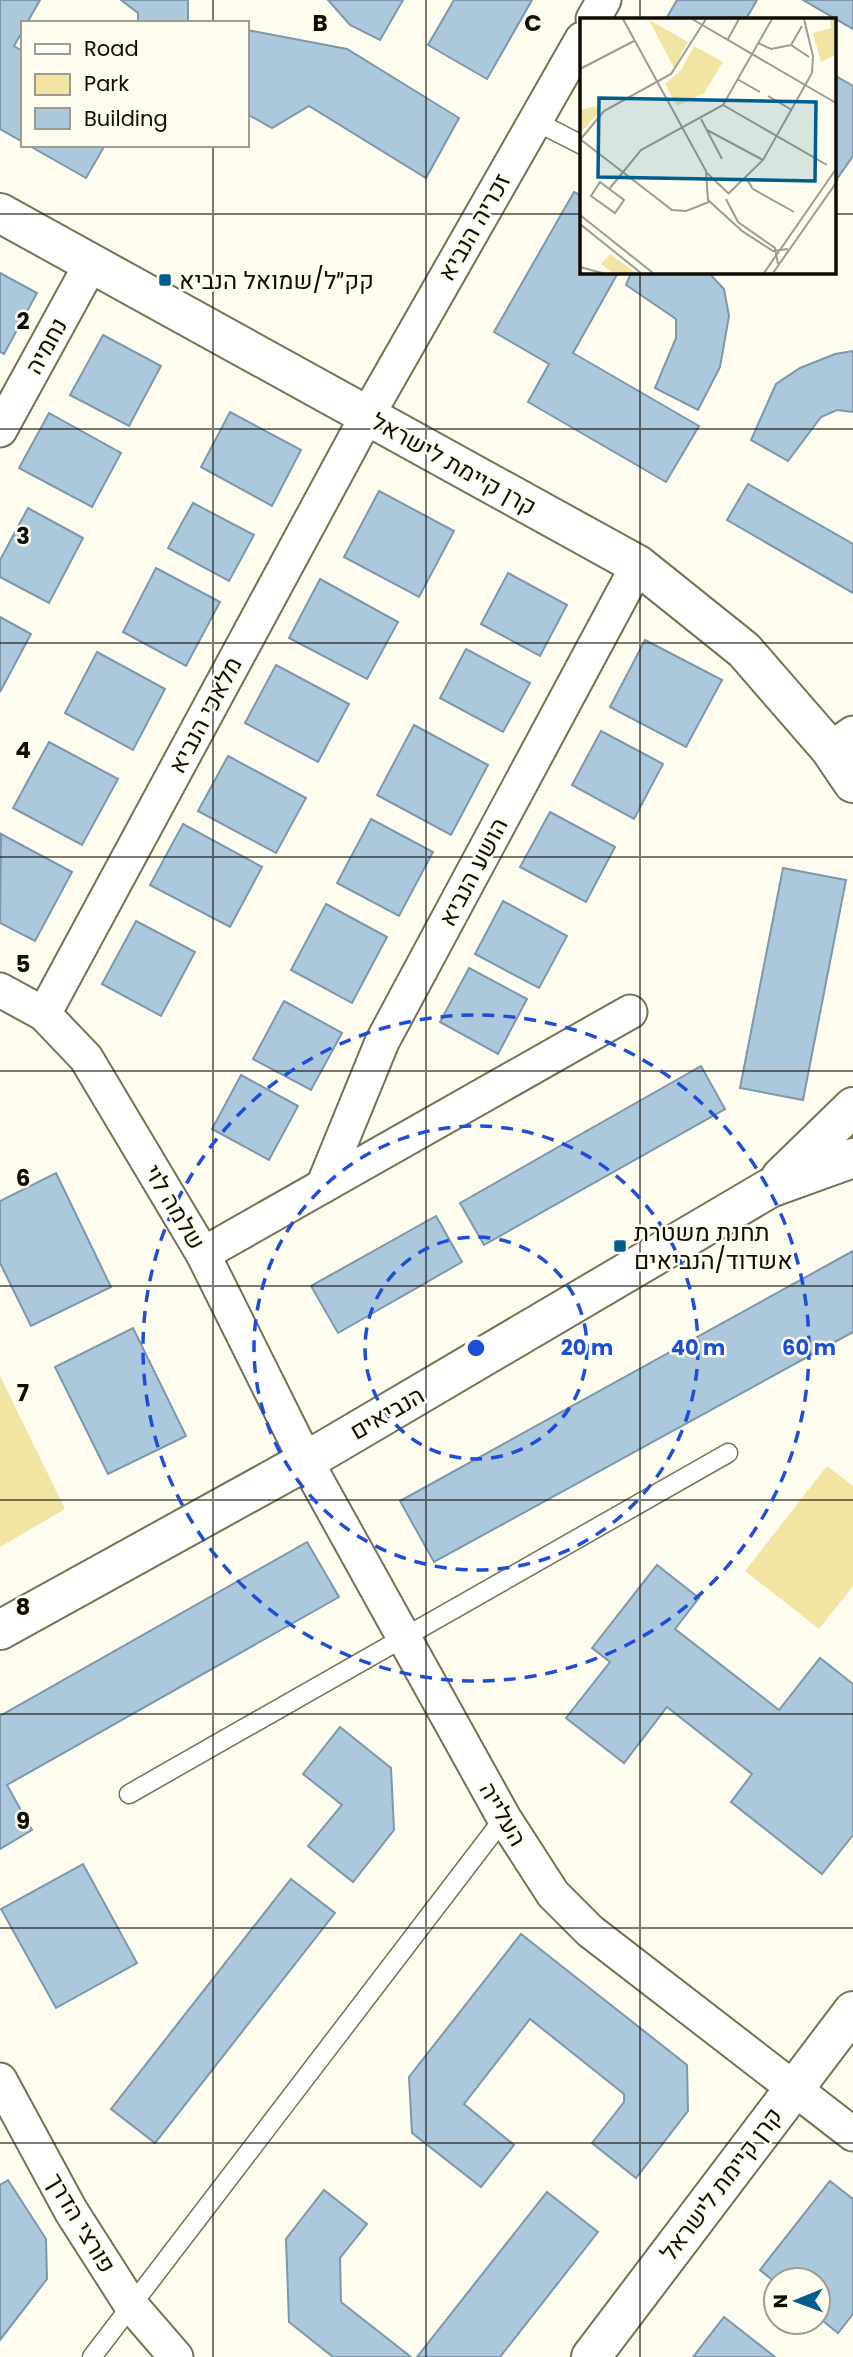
<svg xmlns="http://www.w3.org/2000/svg" width="853" height="2357" viewBox="0 0 853 2357" font-family="Poppins,Heebo,sans-serif">
  <style>
    .green { fill: #f2e5a3 }
    .building { fill: #acc8dd; stroke: #7d97ab; stroke-width: 2 }
    .lines { fill: none; stroke-linecap: round; stroke-linejoin: round }
    .service-casing { stroke: #767154; stroke-width: 21 }
    .minor-casing { stroke: #767154; stroke-width: 37 }
    .tertiary-casing { stroke: #767154; stroke-width: 42 }
    .service { stroke: #fff; stroke-width: 18 }
    .minor { stroke: #fff; stroke-width: 33 }
    .tertiary { stroke: #fff; stroke-width: 38 }
    .grid { fill: none; stroke: #0f0d04; stroke-width: 2; stroke-opacity: 0.55 }
    .ring { fill: none; stroke: #1d4ed8; stroke-width: 3.5; stroke-dasharray: 12 9 }
    .poi-dot { fill: #005e8e; stroke: #fefcef; stroke-width: 2.5 }
    .labels { text-anchor: middle; dominant-baseline: central; stroke-width: 5; stroke-linejoin: round; paint-order: stroke }
    .street-label { font-size: 24px; fill: #0f0d04; stroke: #fefcef }
    .poi-label { font-size: 24px; fill: #0f0d04; stroke: #fefcef; text-anchor: start }
    .inset-road { fill: none; stroke: #9e9c91; stroke-width: 2 }
    .view { fill: #005e8e; fill-opacity: 0.15; stroke: #005e8e; stroke-width: 3.5 }
    .inset-edge { fill: none; stroke: #0f0d04; stroke-width: 3.5 }
    .grid-label { font-size: 23px; text-anchor: middle; font-weight: bold; fill: #0f0d04; stroke: #fefcef; stroke-width: 5; stroke-linejoin: round; paint-order: stroke }
    .centre { fill: #1d4ed8; stroke: #fefcef; stroke-width: 3.5 }
    .ring-label { font-size: 21px; text-anchor: middle; font-weight: bold; fill: #1d4ed8; stroke: #fefcef; stroke-width: 5; stroke-linejoin: round; paint-order: stroke }
  </style>
  <rect width="100%" height="100%" fill="#fefcef"/>
  <!-- green -->
  <g class="green">
    <path d="M0,1376L65,1509L0,1547Z"/>
    <path d="M827,1466L853,1486V1586L819,1629L745,1571Z"/>
  </g>
  <!-- building -->
  <g class="building">
    <path d="M0,0H40L27,23H23V30L14,46L23,51V142L0,129Z"/>
    <path d="M121,0H188V23H138V13Z"/>
    <path d="M328,0H403L380,40L350,25Z"/>
    <path d="M454,0H532L487,79L428,45Z"/>
    <path d="M677,0H757L746,19H666Z"/>
    <path d="M803,0H853V29Z"/>
    <path d="M247,30L347,49L459,118L426,178L309,106L272,128L247,114Z"/>
    <path d="M834,75L853,86V156L834,183Z"/>
    <path d="M28,145H105L86,178Z"/>
    <path d="M574,192L582,196V271H619L573,353L699,426L666,482L528,402L549,364L494,332Z"/>
    <path d="M632,271H707L724,289L729,316L720,367L698,410L655,388L676,338V319L626,285Z"/>
    <path d="M0,273L37,293L4,354L0,352Z"/>
    <path d="M103,335L161,366L129,426L70,395Z"/>
    <path d="M853,351V412L837,410L821,417L788,461L751,440L776,384L800,368L835,354Z"/>
    <path d="M230,412L301,450L272,506L201,467Z"/>
    <path d="M49,413L121,453L92,507L19,468Z"/>
    <path d="M748,484L853,544V593L727,520Z"/>
    <path d="M379,491L454,531L419,597L344,557Z"/>
    <path d="M193,503L254,535L229,581L168,548Z"/>
    <path d="M28,508L83,538L49,603L0,577V560Z"/>
    <path d="M156,568L220,602L186,666L123,632Z"/>
    <path d="M508,573L567,605L540,656L481,624Z"/>
    <path d="M320,579L398,622L367,679L289,638Z"/>
    <path d="M0,617L31,634L0,692Z"/>
    <path d="M645,640L722,680L686,747L610,707Z"/>
    <path d="M466,649L530,683L503,732L440,698Z"/>
    <path d="M97,652L165,689L133,750L65,713Z"/>
    <path d="M276,665L349,704L318,762L245,723Z"/>
    <path d="M414,725L488,765L451,835L377,795Z"/>
    <path d="M601,731L663,764L634,819L572,785Z"/>
    <path d="M49,742L118,779L82,845L13,808Z"/>
    <path d="M228,756L306,798L276,853L198,811Z"/>
    <path d="M550,812L615,847L586,902L520,867Z"/>
    <path d="M371,819L433,852L399,916L337,883Z"/>
    <path d="M183,824L262,867L230,927L150,885Z"/>
    <path d="M1,834L72,872L35,941L0,923Z"/>
    <path d="M783,868L846,880L803,1100L740,1088Z"/>
    <path d="M503,901L567,936L539,988L475,954Z"/>
    <path d="M326,904L387,937L352,1003L291,970Z"/>
    <path d="M136,921L195,952L161,1016L102,984Z"/>
    <path d="M469,968L527,999L498,1054L440,1022Z"/>
    <path d="M284,1001L342,1033L311,1090L253,1059Z"/>
    <path d="M701,1066L725,1109L484,1245L460,1203Z"/>
    <path d="M241,1075L298,1106L269,1160L212,1129Z"/>
    <path d="M56,1173L111,1287L31,1326L0,1263V1201Z"/>
    <path d="M436,1216L462,1262L338,1333L311,1286Z"/>
    <path d="M853,1251V1332L434,1562L400,1501Z"/>
    <path d="M133,1328L186,1436L108,1474L55,1367Z"/>
    <path d="M307,1542L339,1597L7,1785L32,1830L0,1849V1716Z"/>
    <path d="M657,1565L699,1598L675,1629L779,1710L820,1658L853,1684V1835L822,1874L731,1802L752,1774L667,1707L624,1763L566,1718L610,1662L592,1648Z"/>
    <path d="M340,1727L391,1768L394,1830L353,1882L308,1846L342,1805L303,1774Z"/>
    <path d="M83,1864L137,1963L56,2008L1,1909Z"/>
    <path d="M291,1879L335,1913L155,2143L111,2109Z"/>
    <path d="M521,1934L687,2065L688,2111L636,2178L592,2143L624,2102V2094L530,2019L464,2104L514,2145L481,2187L412,2133L409,2077Z"/>
    <path d="M8,2180L46,2239L47,2279L0,2340V2185Z"/>
    <path d="M830,2181L853,2199V2314L838,2333L818,2317V2280H776V2283L760,2270Z"/>
    <path d="M324,2190L367,2224L340,2258L341,2302L411,2357H333L289,2322L286,2239Z"/>
    <path d="M547,2192L598,2232L500,2357H417Z"/>
    <path d="M724,2317L775,2357H693Z"/>
  </g>
  <g class="lines">
    <!-- service casing -->
    <g class="service-casing">
      <g id="service">
        <path d="M535,121L582,145"/>
        <path d="M129,1794L728,1453"/>
        <path d="M92,2357L504,1818"/>
      </g>
    </g>
    <!-- minor casing -->
    <g class="minor-casing">
      <g id="minor">
        <path d="M593,19L604,0"/>
        <path d="M0,430L92,262"/>
        <path d="M830,749L853,733"/>
        <path d="M0,990L44,1014L86,1058L203,1254L306,1461L504,1818L553,1894L590,1931L853,2134"/>
        <path d="M44,1014L367,416L582,39"/>
        <path d="M323,1186L382,1042L638,565"/>
        <path d="M203,1254L630,1012"/>
        <path d="M0,2080L71,2211L131,2305L176,2357"/>
      </g>
    </g>
    <!-- tertiary casing -->
    <g class="tertiary-casing">
      <g id="tertiary">
        <path d="M0,213L638,565L744,650L830,749L853,783"/>
        <path d="M781,1177L853,1107"/>
        <path d="M0,1630L306,1461L770,1188L853,1158"/>
        <path d="M591,2357L853,2011"/>
      </g>
    </g>
    <!-- service -->
    <use href="#service" class="service"/>
    <!-- minor -->
    <use href="#minor" class="minor"/>
    <!-- tertiary -->
    <use href="#tertiary" class="tertiary"/>
  </g>
  <!-- grid -->
  <path class="grid" d="M213,0V23M426,0V2357M640,0V19M213,145V2357M0,214H582M834,214H853M640,271V2357M0,429H853M0,643H853M0,857H853M0,1071H853M0,1286H853M0,1500H853M0,1714H853M0,1928H853M0,2143H853"/>
  <!-- distance rings -->
  <g class="ring">
    <circle cx="476" cy="1348" r="111"/>
    <circle cx="476" cy="1348" r="222"/>
    <circle cx="476" cy="1348" r="333"/>
  </g>
  <!-- markers -->
  <g class="poi-dot">
    <rect x="158" y="273" width="14" height="14" rx="3.5"/>
    <rect x="613" y="1239" width="14" height="14" rx="3.5"/>
  </g>
  <g class="labels">
    <!-- street labels -->
    <g class="street-label">
      <text transform="translate(474 227) rotate(-60)">זכריה הנביא</text>
      <text transform="translate(46 346) rotate(-61)">נחמיה</text>
      <text transform="translate(454 464) rotate(29)">קרן קיימת לישראל</text>
      <text transform="translate(205 715) rotate(-62)">מלאכי הנביא</text>
      <text transform="translate(473 872) rotate(-62)">הושע הנביא</text>
      <text transform="translate(175 1207) rotate(59)">שלמה לוי</text>
      <text transform="translate(387 1413) rotate(-30)">הנביאים</text>
      <text transform="translate(503 1814) rotate(60)">העלייה</text>
      <text transform="translate(721 2184) rotate(-53)">קרן קיימת לישראל</text>
      <text transform="translate(81 2223) rotate(59)">פורצי הדרך</text>
    </g>
    <!-- poi labels -->
    <g class="poi-label">
      <text x="179" y="280">קק״ל/שמואל הנביא</text>
      <text x="634" y="1232">תחנת משטרת<tspan x="634" dy="28">אשדוד/הנביאים</tspan></text>
    </g>
  </g>
  <!-- overview -->
  <g transform="translate(580 18)">
    <rect width="256" height="256" fill="#fefcef"/>
    <path d="M250,1H255V37L241,44L233,15L251,10ZM69,2L108,24L94,50ZM114,28L143,44L124,75L97,88L85,66L101,52ZM15,88L20,93L1,114L0,92ZM30,236L56,255H33L21,246Z" fill="#f2e5a3"/>
    <path class="inset-road" d="M43,1L126,153L128,182L162,213L193,233L208,231M112,1L256,85M148,21L159,1M178,25L191,31L211,27L222,8M211,27L229,39M0,51L54,23M157,61L180,74M188,78L212,92M143,87L247,147M121,101L142,141M127,112L183,142M0,121L92,192L106,193L129,184M0,122L24,93L91,56L126,1M127,155L148,175M166,160L173,171L214,194M20,164L44,182L35,195L11,178ZM30,170L61,132L143,87L192,1M148,176L183,142L232,55L233,38L224,1M146,181L158,204L195,230L198,246M0,197L73,255M0,206L61,255M0,249L22,255M184,255L256,151M193,255L256,165"/>
    <path class="view" d="M19,80L236,84L235,163L18,159Z"/>
    <rect width="256" height="256" class="inset-edge"/>
  </g>
  <g class="grid-label">
    <text x="320" y="31">B</text>
    <text x="533" y="31">C</text>
    <text x="23" y="329">2</text>
    <text x="23" y="544">3</text>
    <text x="23" y="758">4</text>
    <text x="23" y="972">5</text>
    <text x="23" y="1186">6</text>
    <text x="23" y="1401">7</text>
    <text x="23" y="1615">8</text>
    <text x="23" y="1829">9</text>
  </g>
  <circle cx="476" cy="1348" r="10" class="centre"/>
  <g class="ring-label">
    <text x="587" y="1355">20 m</text>
    <text x="698" y="1355">40 m</text>
    <text x="809" y="1355">60 m</text>
  </g>
  <!-- legend -->
  <rect x="21" y="21" width="228" height="126" fill="#fefcef" stroke="#9e9c91" stroke-width="2"/>
  <rect x="35" y="44" width="35" height="10" fill="#ffffff" stroke="#9e9c91" stroke-width="2"/>
  <text x="84" y="56" font-size="21" fill="#0f0d04">Road</text>
  <rect x="35" y="74" width="35" height="21" fill="#f2e5a3" stroke="#9e9c91" stroke-width="2"/>
  <text x="84" y="91" font-size="21" fill="#0f0d04">Park</text>
  <rect x="35" y="108" width="35" height="21" fill="#acc8dd" stroke="#9e9c91" stroke-width="2"/>
  <text x="84" y="126" font-size="21" fill="#0f0d04">Building</text>
  <!-- north arrow -->
  <g transform="translate(797 2301) rotate(269)"><circle r="33" fill="#fefcef" stroke="#9e9c91" stroke-width="2"/>
  <path d="M0-5L12 26L0 18L-12 26Z" fill="#005e8e"/>
  <text y="-10" font-size="19" font-weight="bold" text-anchor="middle" fill="#0f0d04">N</text>
  </g>
</svg>
